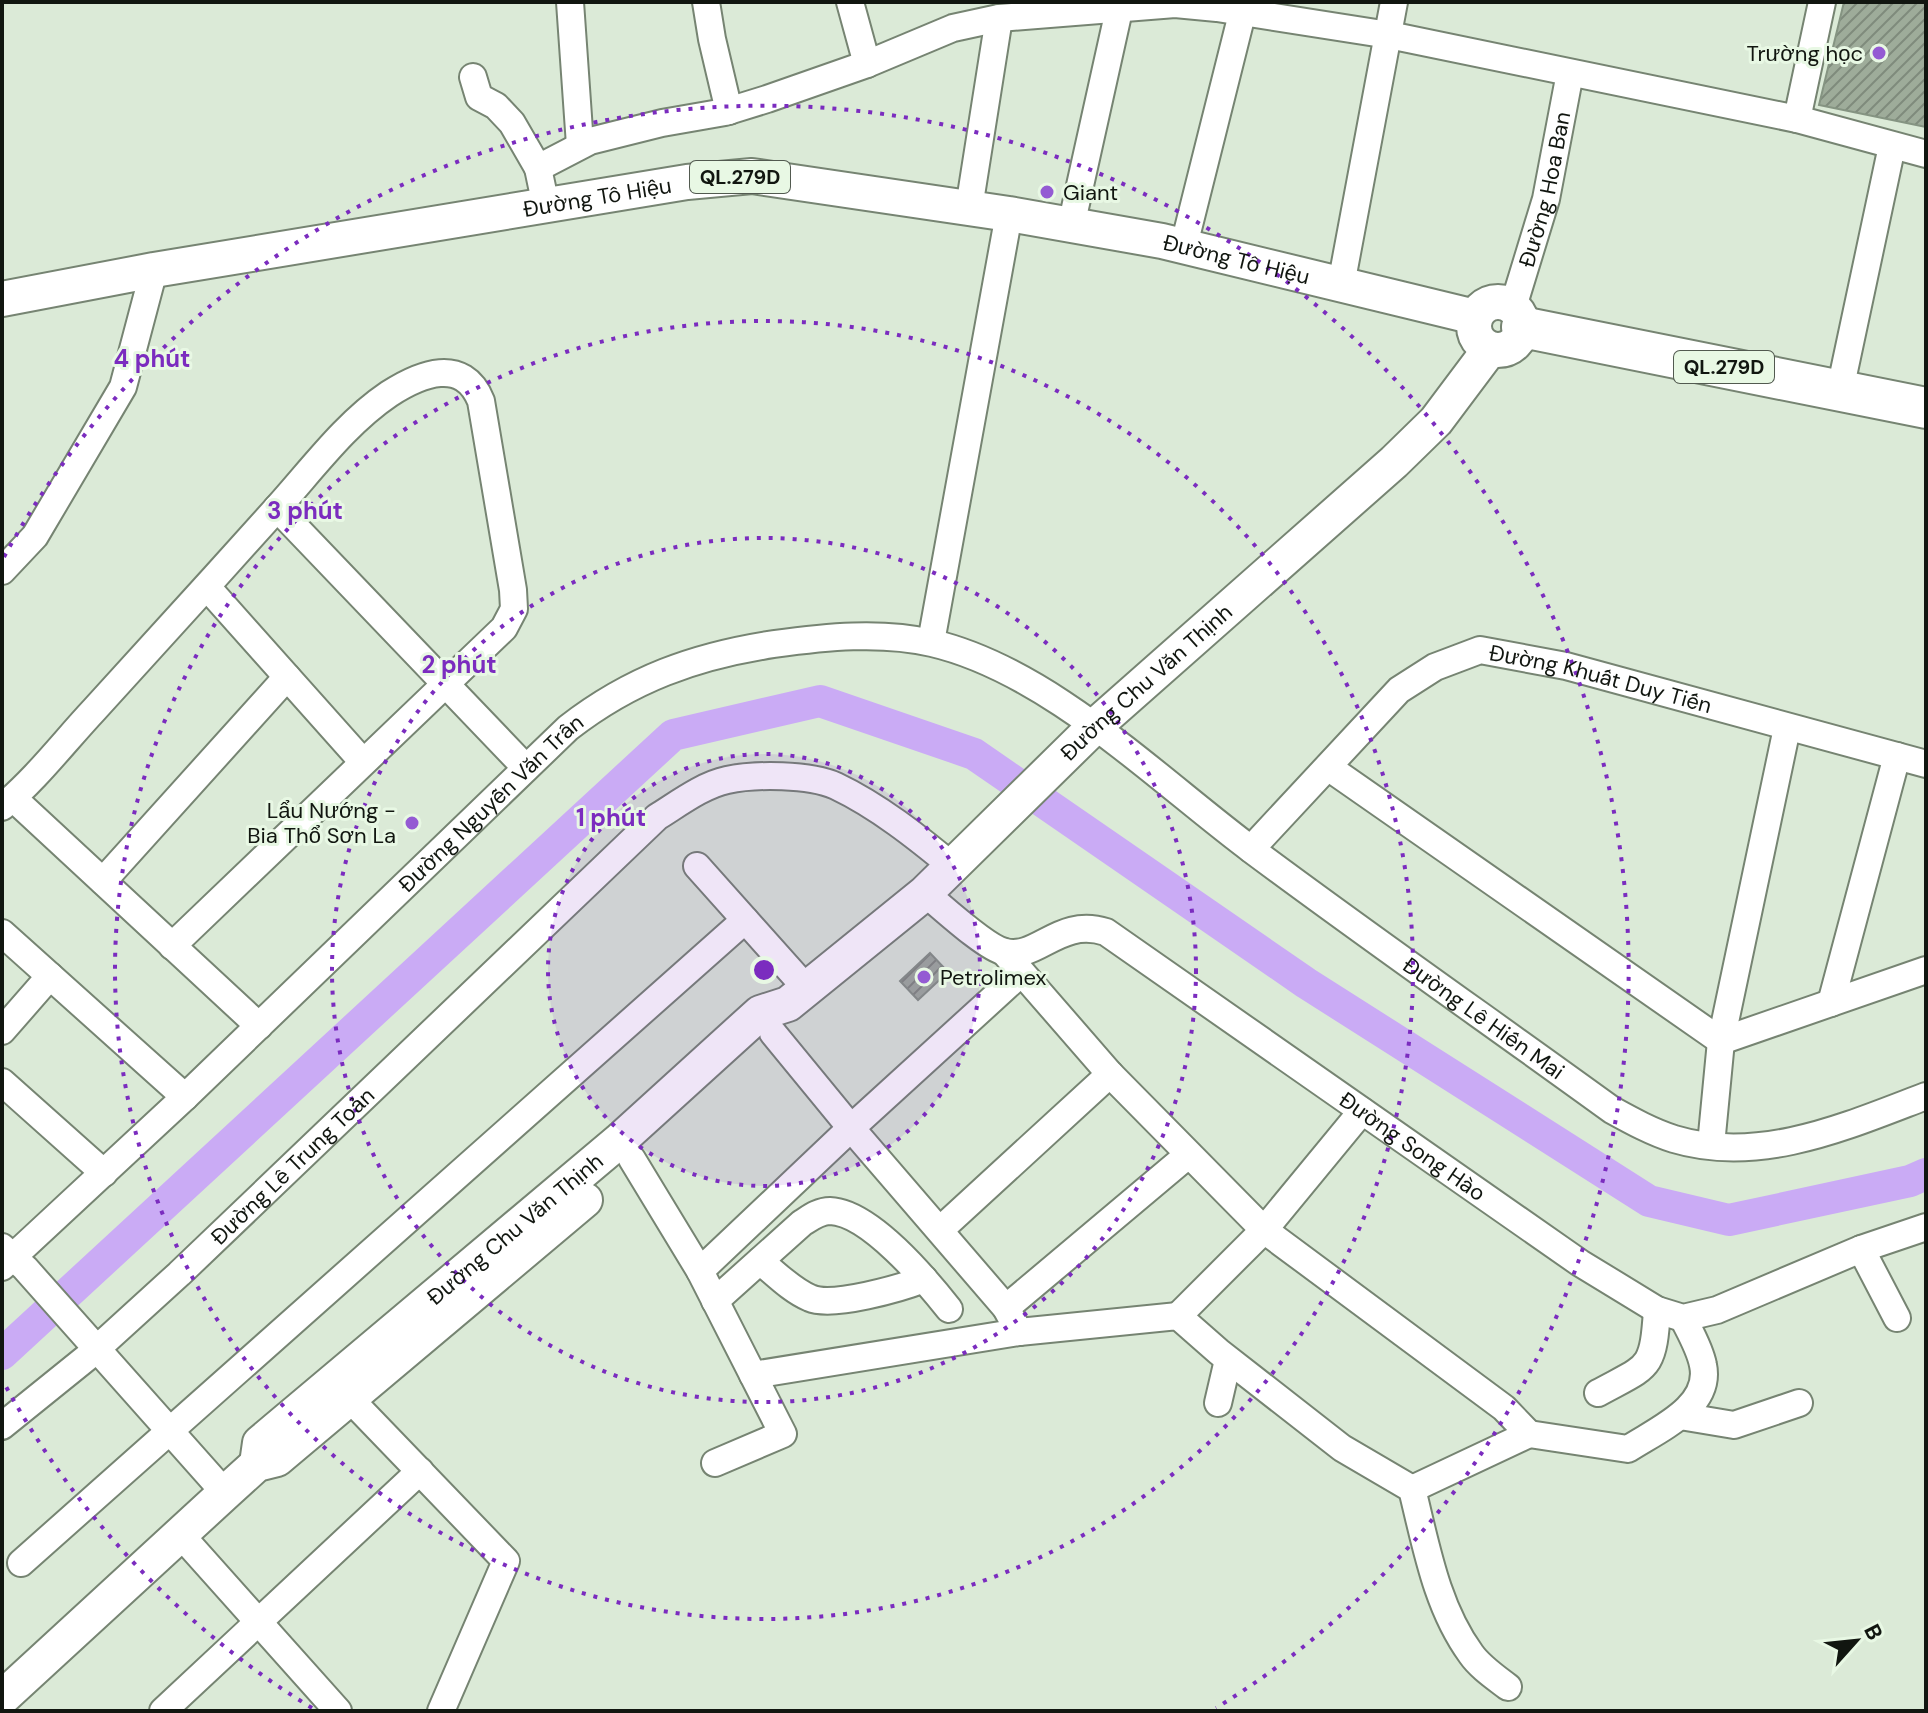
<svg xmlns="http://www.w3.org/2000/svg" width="1928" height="1713" viewBox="0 0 1928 1713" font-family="'DM Sans',sans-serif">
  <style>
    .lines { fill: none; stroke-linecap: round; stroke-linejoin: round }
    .river { stroke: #caabf5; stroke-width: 32 }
    .building { fill: url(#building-hatch); stroke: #859482; stroke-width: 2 }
    .minor-casing { stroke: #768472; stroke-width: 30 }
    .major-casing { stroke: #768472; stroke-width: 38 }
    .highway-casing { stroke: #768472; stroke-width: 44 }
    .minor { stroke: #fff; stroke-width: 26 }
    .major { stroke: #fff; stroke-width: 34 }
    .highway { stroke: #fff; stroke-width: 40 }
    .ring { fill: none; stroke: #7b2cbf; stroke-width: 4; stroke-dasharray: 4 8 }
    .poi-dot { fill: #945bd3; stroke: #e8f8e4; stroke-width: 3 }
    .labels { text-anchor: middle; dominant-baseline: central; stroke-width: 6; stroke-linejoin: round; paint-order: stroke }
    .shield { fill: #e8f8e4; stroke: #525a50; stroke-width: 2 }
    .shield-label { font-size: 20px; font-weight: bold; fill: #111610 }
    .poi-label { font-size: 22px; fill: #111610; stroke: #e8f8e4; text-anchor: end }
    .street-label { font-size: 22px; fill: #111610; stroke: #e8f8e4 }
    .centre { fill: #7b2cbf; stroke: #e8f8e4; stroke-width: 4 }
    .ring-label { font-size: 24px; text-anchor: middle; font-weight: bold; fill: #7b2cbf; stroke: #e8f8e4; stroke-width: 6; stroke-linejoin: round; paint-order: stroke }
  </style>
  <defs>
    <pattern id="building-hatch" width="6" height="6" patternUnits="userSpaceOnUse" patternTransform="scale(2)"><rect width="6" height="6" fill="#9eac9a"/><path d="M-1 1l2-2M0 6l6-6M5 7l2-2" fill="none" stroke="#7f8b7c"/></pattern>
  </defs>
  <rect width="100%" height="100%" fill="#dbead7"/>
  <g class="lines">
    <!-- river -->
    <path class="river" d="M2,1354L673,735L820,701L974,754L1306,983L1649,1201L1729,1220L1910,1181L1926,1174"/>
  </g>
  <!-- building -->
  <g class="building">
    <path d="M1844,2H1926V127L1819,105Z"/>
    <path d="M930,953L948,972L918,1000L900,981Z"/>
  </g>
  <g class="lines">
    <!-- minor casing -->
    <g class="minor-casing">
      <g id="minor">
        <path d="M570,2L580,145"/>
        <path d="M706,2L712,39L729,111"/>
        <path d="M850,2L867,64"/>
        <path d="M473,77L479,97L496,106L512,123L538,168"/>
        <path d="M1797,119L1822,2"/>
        <path d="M546,206L538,168L590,141L662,123L725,112L767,99L867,64L953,28L999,18L1175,4L1217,8L1389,35L1797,119L1926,154"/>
        <path d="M969,208L999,18"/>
        <path d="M1071,226L1119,10"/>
        <path d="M1184,245L1242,14"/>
        <path d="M1341,285L1394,2"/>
        <path id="s1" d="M1513,307L1546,199L1570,73"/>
        <path d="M1840,390L1892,146"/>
        <path d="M277,508L526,768"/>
        <path d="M2,571L35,536L123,387L154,270"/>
        <path d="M207,587L363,762"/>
        <path d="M931,642L1009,214"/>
        <path d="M1328,767L1721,1041L1926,970"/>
        <path d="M13,798L259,1026"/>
        <path d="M2,807C36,779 64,742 94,710C156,642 217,575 278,507C313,468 346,423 389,394C420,374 463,356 481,401L513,590L514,609L504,628L172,946"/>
        <path id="s2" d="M1251,849L1399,690L1435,667L1480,650L1566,666L1926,764"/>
        <path d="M697,866L806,988"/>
        <path d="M103,881L287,677"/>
        <path id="s3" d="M925,893C942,907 986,948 1005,952C1038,960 1059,917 1106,932L1580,1263L1657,1310L1683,1318L1717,1310L1861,1249L1926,1227"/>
        <path d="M2,933L185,1097"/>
        <path d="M1004,952L1110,1074L1264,1230L1504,1408L1529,1434L1412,1489"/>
        <path d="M1831,1003L1897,756"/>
        <path d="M2,1031L50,976"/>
        <path d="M773,1033L851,1128L1006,1308L1019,1332"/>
        <path d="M2,1082L104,1173"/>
        <path d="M1711,1145L1721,1041L1787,728"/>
        <path d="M632,1159L700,1271"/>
        <path d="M940,1230L1110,1074"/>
        <path d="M2,1247L25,1268L225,1493"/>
        <path d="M1861,1249L1897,1318"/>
        <path d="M760,1261C775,1273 791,1290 810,1298C832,1308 901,1288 924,1279"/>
        <path id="s4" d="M2,1267L185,1097L568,728C631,679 695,656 774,644C825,637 881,631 932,643C1048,670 1157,779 1252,850C1370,938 1492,1023 1612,1110C1632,1121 1652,1132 1674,1139C1760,1165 1847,1126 1926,1096"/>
        <path d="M715,1301L802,1223C810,1218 819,1211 830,1211C869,1212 926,1280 949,1309"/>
        <path d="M1006,1308L1188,1155"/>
        <path d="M1178,1316L1264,1230L1362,1111"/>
        <path d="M753,1375L1019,1332L1178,1316L1219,1352L1342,1448L1412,1489C1426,1545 1436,1606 1471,1654C1480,1667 1495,1677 1508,1687"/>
        <path d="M1598,1393C1649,1365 1653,1371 1657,1310"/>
        <path d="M350,1399L506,1561L441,1711"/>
        <path d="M1218,1403L1228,1360"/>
        <path d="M1680,1416L1734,1425L1799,1403"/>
        <path id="s5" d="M2,1426L90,1355L179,1274L657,817C678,804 703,785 727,780C755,774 810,774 836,786C878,806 917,837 952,866"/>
        <path d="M1529,1434L1628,1449C1657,1430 1712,1407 1703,1365C1700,1349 1690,1332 1683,1318"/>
        <path d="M715,1463L783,1434L700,1271L851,1128L1021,973"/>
        <path d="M179,1533L338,1711"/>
        <path d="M21,1563L745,920"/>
        <path d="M163,1711L420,1471"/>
      </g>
    </g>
    <!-- major casing -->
    <g class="major-casing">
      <g id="major">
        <path id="s6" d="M2,299L154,270L687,182L752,176L1009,214L1162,241L1475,317"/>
        <circle cx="1498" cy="326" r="24"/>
        <path id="s7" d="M257,1464L260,1443L619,1141L760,1013L788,1004L925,893L1094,727L1394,462L1436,421L1490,349"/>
        <path d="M2,1698L225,1493L257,1464L277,1459L585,1200"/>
      </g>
    </g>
    <!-- highway casing -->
    <g class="highway-casing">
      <path id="highway" d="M1522,327L1926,408"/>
    </g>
    <!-- minor -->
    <use href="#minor" class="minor"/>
    <!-- major -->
    <use href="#major" class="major"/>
    <!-- highway -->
    <use href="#highway" class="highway"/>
  </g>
  <!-- distance rings -->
  <circle cx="764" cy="970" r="216" fill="#7b2cbf" fill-opacity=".12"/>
  <g class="ring">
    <circle cx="764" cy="970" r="216"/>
    <circle cx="764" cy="970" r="432"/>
    <circle cx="764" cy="970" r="649"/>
    <path d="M312 1708A865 865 0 0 1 4 1383M4 557A865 865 0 1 1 1216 1708"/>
  </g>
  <!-- markers -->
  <g class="poi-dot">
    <circle cx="1879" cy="53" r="8"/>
    <circle cx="1047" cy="192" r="8"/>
    <circle cx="412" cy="823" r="8"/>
    <circle cx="924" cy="977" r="8"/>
  </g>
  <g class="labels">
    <!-- shield labels -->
    <g class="shield">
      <rect x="690" y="161" width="100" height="32" rx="6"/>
      <rect x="1674" y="351" width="100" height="32" rx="6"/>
    </g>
    <g class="shield-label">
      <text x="740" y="177">QL.279D</text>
      <text x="1724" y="367">QL.279D</text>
    </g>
    <!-- poi labels -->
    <g class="poi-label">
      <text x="1863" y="53">Trường học</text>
      <text x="1063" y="192" text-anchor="start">Giant</text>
      <text x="396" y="810">Lẩu Nướng -<tspan x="396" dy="25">Bia Thổ Sơn La</tspan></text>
      <text x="940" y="977" text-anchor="start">Petrolimex</text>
    </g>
    <!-- street labels -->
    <g class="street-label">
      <text stroke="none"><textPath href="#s1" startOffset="122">Đường Hoa Ban</textPath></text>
      <text stroke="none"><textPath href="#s6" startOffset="604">Đường Tô Hiệu</textPath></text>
      <text stroke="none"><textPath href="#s6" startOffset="1252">Đường Tô Hiệu</textPath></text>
      <text stroke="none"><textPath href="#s2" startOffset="432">Đường Khuất Duy Tiến</textPath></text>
      <text stroke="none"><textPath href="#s7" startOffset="1192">Đường Chu Văn Thịnh</textPath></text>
      <text stroke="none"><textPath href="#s4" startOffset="674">Đường Nguyễn Văn Trân</textPath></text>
      <text stroke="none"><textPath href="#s4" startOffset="1836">Đường Lê Hiến Mai</textPath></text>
      <text stroke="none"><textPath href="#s3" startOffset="580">Đường Song Hào</textPath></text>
      <text stroke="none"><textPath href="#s5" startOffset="390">Đường Lê Trung Toản</textPath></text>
      <text stroke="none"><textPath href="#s7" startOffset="354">Đường Chu Văn Thịnh</textPath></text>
    </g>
  </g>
  <circle cx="764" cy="970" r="12" class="centre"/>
  <g class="ring-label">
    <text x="152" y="367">4 phút</text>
    <text x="305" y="519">3 phút</text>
    <text x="459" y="673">2 phút</text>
    <text x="611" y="826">1 phút</text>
  </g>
  <!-- border -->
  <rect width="1928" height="1713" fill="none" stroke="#111610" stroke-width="8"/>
  <!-- north arrow -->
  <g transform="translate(1856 1641) rotate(63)" stroke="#e8f8e4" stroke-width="6" paint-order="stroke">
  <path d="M0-6L14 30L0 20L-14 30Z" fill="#111610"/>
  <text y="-12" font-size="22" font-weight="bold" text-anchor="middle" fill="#111610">B</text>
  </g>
</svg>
